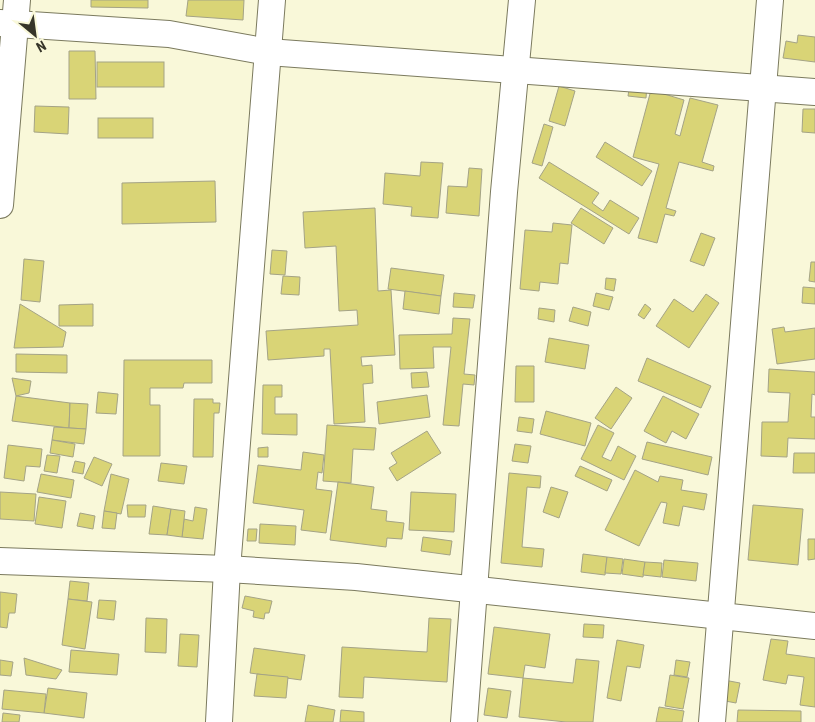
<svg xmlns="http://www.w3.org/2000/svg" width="815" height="722" viewBox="0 0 815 722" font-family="'Roboto Condensed',sans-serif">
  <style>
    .building { fill: #d9d476; stroke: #a4a386 }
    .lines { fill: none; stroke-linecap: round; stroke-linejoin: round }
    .minor-casing { stroke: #7b7a5e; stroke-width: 28 }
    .minor { stroke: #fff; stroke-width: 26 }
  </style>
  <rect width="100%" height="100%" fill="#f9f8d9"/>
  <!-- building -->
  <g class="building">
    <path d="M91,0H148V8L91,7Z"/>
    <path d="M188,0H244L243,20L186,16Z"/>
    <path d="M798,35L815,37V62L783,58L786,41L797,43Z"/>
    <path d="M69,51H95L96,99H69Z"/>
    <rect x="97" y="62" width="67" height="25"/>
    <path d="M630,83L647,85L646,98L628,96Z"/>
    <path d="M559,86L575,91L565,126L549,121Z"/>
    <path d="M651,90L684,100L675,134L680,136L690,98L718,105L702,162L714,166L713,171L679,162L666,208L676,211L674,216L665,214L657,243L638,238L659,164L633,157Z"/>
    <path d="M35,106L69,107L68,134L34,132Z"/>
    <path d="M803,109H815V133L802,132Z"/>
    <rect x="98" y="118" width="55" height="20"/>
    <path d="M544,124L553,127L542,166L532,163Z"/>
    <path d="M605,142L652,171L642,186L596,157Z"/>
    <path d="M421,162L443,163L438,218L411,216L412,207L383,204L385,173L420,176Z"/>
    <path d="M549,162L599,193L592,203L603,211L610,200L639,218L629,234L539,178Z"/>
    <path d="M469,168L482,169L479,216L446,213L448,186L467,187Z"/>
    <path d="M215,181L216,222L122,224V183Z"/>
    <path d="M375,208L378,291L391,290L395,355L361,357L362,366L372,365L373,383L363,384L365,422L334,424L330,349H324V356L268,360L266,331L358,325L357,310L339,311L336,246L305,248L303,212Z"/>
    <path d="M581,208L613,228L604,244L571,223Z"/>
    <path d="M553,223L572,225L568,264L560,263L558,284L540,282L539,291L520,289L525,230L552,232Z"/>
    <path d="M701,233L715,238L704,266L690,261Z"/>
    <path d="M272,250L287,251L285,275L270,274Z"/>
    <path d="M24,259L44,261L40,302L21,300Z"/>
    <path d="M811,262H815V282L809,281Z"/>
    <path d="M391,268L444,275L441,296L388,289Z"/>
    <path d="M283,276L300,277L299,295L281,294Z"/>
    <path d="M606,278L616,279L614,291L605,289Z"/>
    <path d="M803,287L815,288V304L802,303Z"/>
    <path d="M405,291L441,296L439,314L403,309Z"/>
    <path d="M454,293L475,295L473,308L453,307Z"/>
    <path d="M596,293L613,297L609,310L593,306Z"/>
    <path d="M706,294L719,303L689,348L656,326L674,299L693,312Z"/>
    <path d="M20,304L66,332L63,347L14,348Z"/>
    <path d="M93,304V326H59V305Z"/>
    <path d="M645,304L651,309L644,319L638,315Z"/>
    <path d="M573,307L591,312L588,326L569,321Z"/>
    <path d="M539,308L555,310L554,322L538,319Z"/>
    <path d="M453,318L470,319L464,374L475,375L474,385L463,384L459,426L443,425L451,347H433L434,368L400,369L399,335L452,334Z"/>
    <path d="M784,327L785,332L815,328V359L777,364L772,329Z"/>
    <path d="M549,338L589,345L585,369L545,362Z"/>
    <path d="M16,354L67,355V373L16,372Z"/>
    <path d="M647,358L711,386L701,408L638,381Z"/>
    <path d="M124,360H212V383H184L183,388H150V405H160V456H123Z"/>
    <path d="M516,366H534V402H515Z"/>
    <path d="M769,369L815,372V395L812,394L811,417H815V439L788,438L787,457L761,456L762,422H788L790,393L768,392Z"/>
    <path d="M427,372L429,387L412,388L411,373Z"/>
    <path d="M12,378L31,381L29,393L16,396Z"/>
    <path d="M263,385H282V397H275V414H297V435L262,434Z"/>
    <path d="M616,387L632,398L611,429L595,418Z"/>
    <path d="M98,392L118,394L116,414L96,413Z"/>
    <path d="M427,395L430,417L379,424L377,402Z"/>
    <path d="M16,396L70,403L69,428L12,421Z"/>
    <path d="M663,396L699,414L686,439L672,431L666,443L644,431Z"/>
    <path d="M194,399H213V403H220L219,413H214L213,457H193Z"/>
    <path d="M70,403L88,404L86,429L69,428Z"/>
    <path d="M546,411L591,423L585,446L540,434Z"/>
    <path d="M519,417L534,419L532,433L517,431Z"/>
    <path d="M327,425L376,428L374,450L353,449L351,483L323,481Z"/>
    <path d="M598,425L614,433L602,457L611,461L618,446L636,456L624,480L581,459Z"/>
    <path d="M54,427L86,429L84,444L52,440Z"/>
    <path d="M427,431L441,453L397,481L389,468L397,463L391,453Z"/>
    <path d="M52,440L75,444L73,457L50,453Z"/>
    <path d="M647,442L712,457L708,475L642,459Z"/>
    <path d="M515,444L531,446L528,463L512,461Z"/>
    <path d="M8,445L42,449L40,467L26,466L24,481L4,478Z"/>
    <path d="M268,447V457H258V448Z"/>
    <path d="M303,452L324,455L322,473L318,472L316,489L332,491L326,533L301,530L304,510L253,503L258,465L301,470Z"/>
    <path d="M794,453H815V473H793Z"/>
    <path d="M47,455L60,456L57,473L44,471Z"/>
    <path d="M94,457L112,464L102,486L84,478Z"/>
    <path d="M75,461L85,463L83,474L72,472Z"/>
    <path d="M161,463L187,466L184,484L158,481Z"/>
    <path d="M580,466L612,480L607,491L575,476Z"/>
    <path d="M635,470L658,482L660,476L683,480L681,490L707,494L704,510L683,506L679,526L663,523L667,503L661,502L639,546L605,530Z"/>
    <path d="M509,473L541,476L540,488L527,487L522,547L544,549L542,567L501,563Z"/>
    <path d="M41,474L74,480L71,498L37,492Z"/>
    <path d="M111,474L129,479L121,514L104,511Z"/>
    <path d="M338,482L374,487L371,509L387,511L386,521L404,523L402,539L387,538L386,547L330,540Z"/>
    <path d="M551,487L568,492L559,518L543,512Z"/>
    <path d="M0,492L36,494L34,521L0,519Z"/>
    <path d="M411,492L456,494L454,532L409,530Z"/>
    <path d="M39,497L66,501L62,528L35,524Z"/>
    <path d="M127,505H146L145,517H128Z"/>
    <path d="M753,505L803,509L798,565L748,560Z"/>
    <path d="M153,506L171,509L167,535L149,534Z"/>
    <path d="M195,507L207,509L203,539L182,537L184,519L193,521Z"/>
    <path d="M171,509L185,511L182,537L167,535Z"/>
    <path d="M104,511L117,513L115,529L102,528Z"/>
    <path d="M80,513L95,516L93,529L77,526Z"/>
    <path d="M260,524L296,526L295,545L259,543Z"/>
    <path d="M248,529H257L256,541H247Z"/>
    <path d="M423,537L452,541L450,555L421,551Z"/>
    <path d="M808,539H815V559L808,560Z"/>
    <path d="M583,554L607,557L605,575L581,572Z"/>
    <path d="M607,557L623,559L621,574L605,573Z"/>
    <path d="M624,559L645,562L643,577L622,574Z"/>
    <path d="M664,560L698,563L696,581L662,577Z"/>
    <path d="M645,562L662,563L661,577L643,575Z"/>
    <path d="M70,581L89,583L87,601L68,599Z"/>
    <path d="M0,592L17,594L15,613H9L7,628L0,627Z"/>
    <path d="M245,596L272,601L269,613H265L264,619L253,617L254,611L242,608Z"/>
    <path d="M68,599L92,602L85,649L62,645Z"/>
    <path d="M99,600L116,601L114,620L97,618Z"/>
    <path d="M146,618L167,619L166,653L145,652Z"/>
    <path d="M429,618L451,619L447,682L364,677L363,698L339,697L342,647L427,652Z"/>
    <path d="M584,624L604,625L603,638L583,637Z"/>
    <path d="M494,627L550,634L545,668L525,665L523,678L488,674Z"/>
    <path d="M180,634L199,635L197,667L178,666Z"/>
    <path d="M771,639L788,641L786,654L815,658V707L800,705L804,677L788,675L786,684L763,680Z"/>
    <path d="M617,640L644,645L640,668L627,666L621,701L607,698Z"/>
    <path d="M254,648L305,655L301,680L250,673Z"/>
    <path d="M71,650L119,654L117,675L69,672Z"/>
    <path d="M24,658L62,670L56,679L26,675Z"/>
    <path d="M576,659L599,661L593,722H566L519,717L523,678L573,683Z"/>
    <path d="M0,660L13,662L11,676L0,675Z"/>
    <path d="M676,660L690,662L687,677L674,675Z"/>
    <path d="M257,674L288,677L286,698L254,696Z"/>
    <path d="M670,675L689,678L683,709L665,706Z"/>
    <path d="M724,680L740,683L736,703L720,700Z"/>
    <path d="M48,688L87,693L84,718L44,713Z"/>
    <path d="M488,688L511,691L507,718L484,715Z"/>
    <path d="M4,690L46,694L44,713L2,709Z"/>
    <path d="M308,705L335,710L333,722H305Z"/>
    <path d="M659,707L684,711L682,722H656Z"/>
    <path d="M341,710L364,712V722H340Z"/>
    <path d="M738,710L801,711V722H737Z"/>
    <path d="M3,713L20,715L19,722H2Z"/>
  </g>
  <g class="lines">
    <!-- minor casing -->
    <g class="minor-casing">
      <g id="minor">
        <path d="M0,23L169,34L268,52L815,92"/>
        <path d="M0,205L17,0"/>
        <path d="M0,561L227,569L356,577L815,626"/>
        <path d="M219,722L227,569L272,0"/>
        <path d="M464,722L504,192L522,0"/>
        <path d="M712,722L770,0"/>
      </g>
    </g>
    <!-- minor -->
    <use href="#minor" class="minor"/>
  </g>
  <!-- north arrow -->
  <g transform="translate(35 35) rotate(151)" stroke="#f9f8d9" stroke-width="4" paint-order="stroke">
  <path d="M0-4L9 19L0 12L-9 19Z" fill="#363529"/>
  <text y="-8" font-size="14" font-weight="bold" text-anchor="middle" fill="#363529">N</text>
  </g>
</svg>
